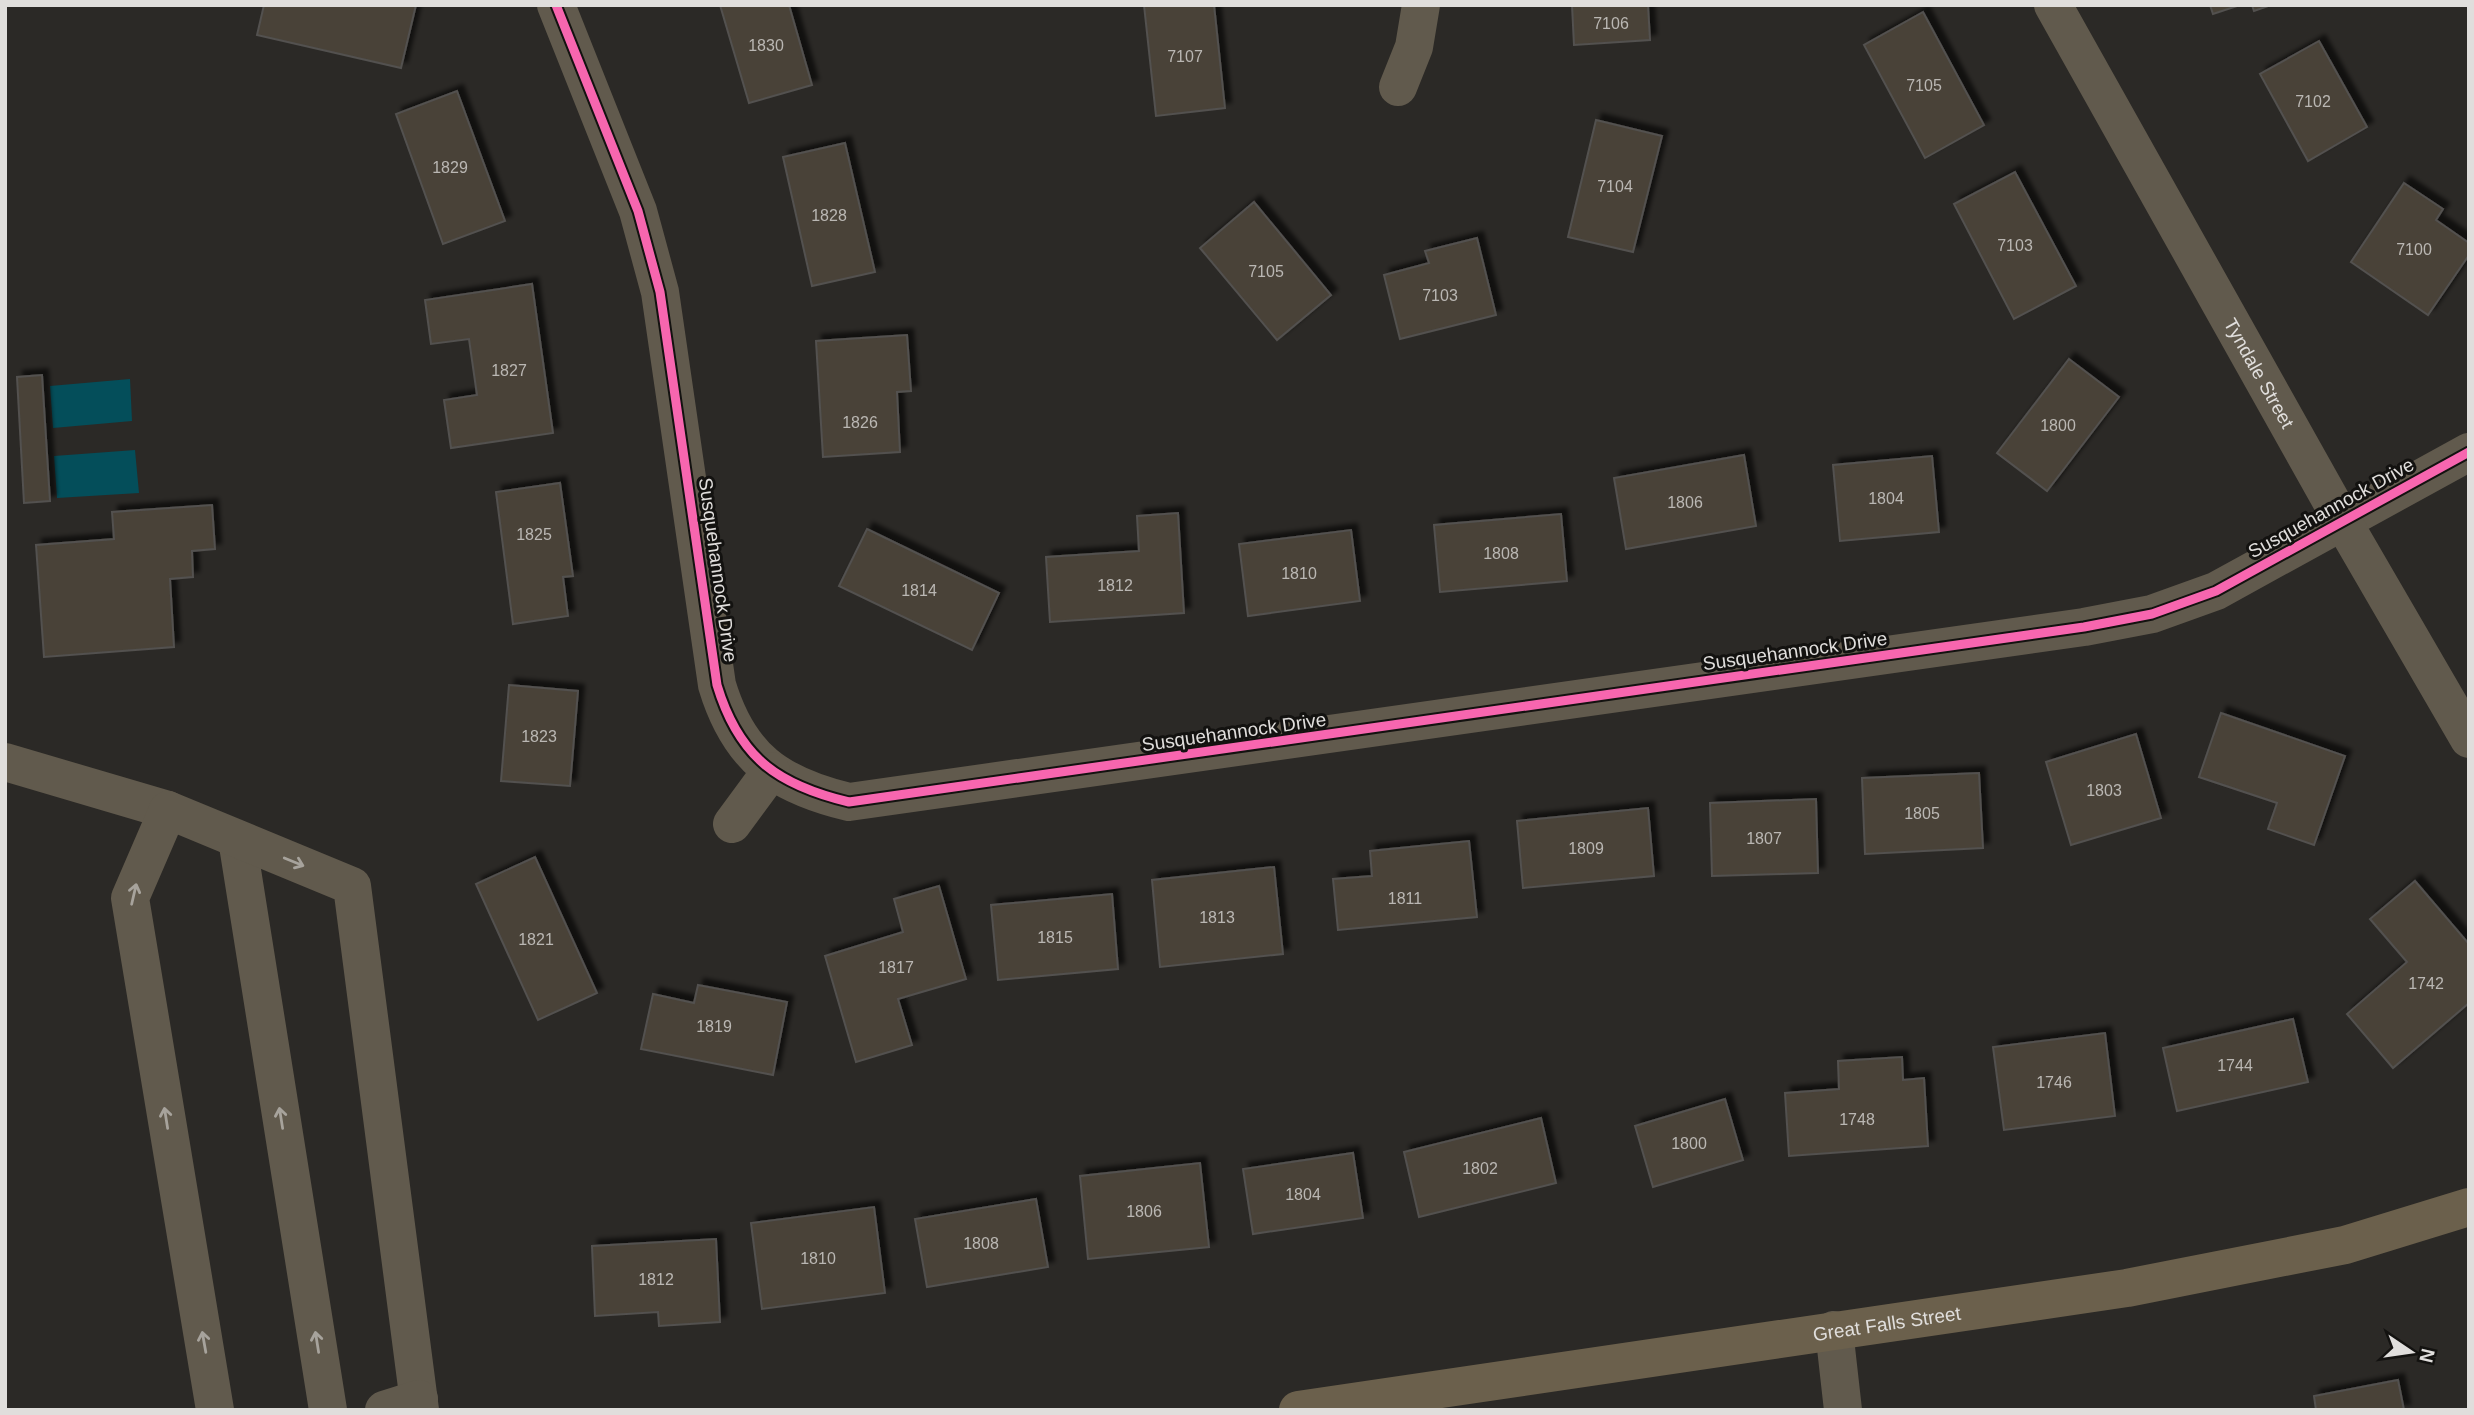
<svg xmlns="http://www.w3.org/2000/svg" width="2474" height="1415" viewBox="0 0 2474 1415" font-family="Helvetica,sans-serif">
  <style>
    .water { fill: #044e5a }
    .building { fill: #484239; stroke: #53514f; stroke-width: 2; filter: url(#shadow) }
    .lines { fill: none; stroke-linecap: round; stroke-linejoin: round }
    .minor { stroke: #615a4d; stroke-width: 38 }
    .major { stroke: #6b604c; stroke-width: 38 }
    .cycleway-casing { stroke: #131210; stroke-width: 13 }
    .cycleway { stroke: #f766af; stroke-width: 9 }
    .oneway { stroke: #a7a39c }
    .labels { text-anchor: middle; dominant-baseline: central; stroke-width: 6; stroke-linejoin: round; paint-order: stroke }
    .number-label { font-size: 16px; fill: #bab7b3 }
    .street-label { font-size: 19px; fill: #e0dedc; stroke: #131210 }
  </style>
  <defs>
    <filter id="shadow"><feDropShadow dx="6" dy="-6" stdDeviation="2" flood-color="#0009"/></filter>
  </defs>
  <rect width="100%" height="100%" fill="#2b2926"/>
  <!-- water -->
  <g class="water">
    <path d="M130,379L132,421L53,428L50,386Z"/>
    <path d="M135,450L139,493L57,498L54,456Z"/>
  </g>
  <!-- building -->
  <g class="building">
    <path d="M264,5H416L401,68L257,35Z"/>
    <path d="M720,5H789L812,85L749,103Z"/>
    <path d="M1144,5H1214L1225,108L1156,116Z"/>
    <path d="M1572,5H1648L1650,40L1574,45Z"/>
    <path d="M2210,5H2240L2213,14Z"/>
    <path d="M2252,5H2271L2254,11Z"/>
    <path d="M1923,12L1984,125L1925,158L1864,45Z"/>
    <path d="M2319,41L2367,127L2308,161L2260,74Z"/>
    <path d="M457,91L505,221L443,244L396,114Z"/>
    <path d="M1596,120L1662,136L1633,252L1568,237Z"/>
    <path d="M845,143L875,272L812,286L783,157Z"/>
    <path d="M2015,172L2076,286L2014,319L1954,204Z"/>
    <path d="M2404,183L2443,209L2436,220L2469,243V255L2428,315L2351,262Z"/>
    <path d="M1254,202L1331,295L1277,340L1200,248Z"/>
    <path d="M1477,238L1496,315L1400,339L1384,275L1429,263L1425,251Z"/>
    <path d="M532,284L553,433L451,448L444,400L477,395L469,339L431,344L425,300Z"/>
    <path d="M907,335L911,391L897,392L900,452L823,457L816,341Z"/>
    <path d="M2069,359L2119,397L2047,491L1997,453Z"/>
    <path d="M42,375L50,501L24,503L17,377Z"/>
    <path d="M1744,455L1756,526L1626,549L1614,478Z"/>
    <path d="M1932,456L1939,532L1840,541L1833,465Z"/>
    <path d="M560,483L573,576L563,577L568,616L513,624L496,492Z"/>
    <path d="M212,505L215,549L192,551L193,577L170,579L174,647L44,657L36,545L114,539L112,512Z"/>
    <path d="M1178,513L1184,613L1050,622L1046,557L1139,551L1137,516Z"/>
    <path d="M1561,514L1567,581L1440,592L1434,525Z"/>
    <path d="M867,529L999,593L972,650L839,586Z"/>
    <path d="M1351,530L1360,601L1248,616L1239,544Z"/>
    <path d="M509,685L578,691L570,786L501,781Z"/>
    <path d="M2221,713L2345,756L2314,845L2268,829L2277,803L2199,777Z"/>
    <path d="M2136,734L2161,818L2071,845L2046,762Z"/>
    <path d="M1979,773L1983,848L1865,854L1862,778Z"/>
    <path d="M1816,799L1818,873L1712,876L1710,803Z"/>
    <path d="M1648,808L1654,876L1523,888L1517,821Z"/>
    <path d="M1469,841L1477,917L1338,930L1333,879L1372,876L1370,851Z"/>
    <path d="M535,857L597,993L538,1020L476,884Z"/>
    <path d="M1274,867L1283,954L1160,967L1152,880Z"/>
    <path d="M2415,881L2469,944V1003L2393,1068L2347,1014L2407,962L2370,919Z"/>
    <path d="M939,886L966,979L898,999L912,1045L856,1062L825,956L903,932L894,899Z"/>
    <path d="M1112,894L1118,969L998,980L991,905Z"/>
    <path d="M698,985L787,1002L773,1075L641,1049L653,994L694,1003Z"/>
    <path d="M2293,1019L2308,1082L2177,1111L2163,1048Z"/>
    <path d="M2105,1033L2115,1116L2004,1130L1993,1047Z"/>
    <path d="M1902,1057L1903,1080L1924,1078L1928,1146L1789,1156L1785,1093L1839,1089L1838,1061Z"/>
    <path d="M1725,1099L1743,1160L1653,1187L1635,1126Z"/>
    <path d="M1541,1118L1556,1183L1419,1217L1404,1152Z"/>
    <path d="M1353,1153L1363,1218L1253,1234L1243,1169Z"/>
    <path d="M1200,1163L1209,1247L1088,1259L1080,1176Z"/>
    <path d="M1036,1199L1048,1267L927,1287L915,1219Z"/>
    <path d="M874,1207L885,1293L762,1309L751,1223Z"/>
    <path d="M716,1239L720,1322L659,1326L658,1312L595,1316L592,1246Z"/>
    <path d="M2398,1380L2404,1410H2316L2314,1396Z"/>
  </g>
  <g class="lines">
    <!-- minor -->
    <g class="minor">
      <path d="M556,5L638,211L660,292L717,685C739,758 778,785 849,802L2084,627L2152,614L2216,591L2469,452"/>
      <path id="s1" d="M2053,5L2343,522L2469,739"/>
      <path d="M1398,87L1414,47L1421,5"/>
      <path d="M5,762L168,810"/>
      <path d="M732,824L771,771"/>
      <path d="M237,839L328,1410"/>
      <path d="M1834,1330L1843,1410"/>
      <path d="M215,1410L130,898L168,810L352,886L420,1410"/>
      <path d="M384,1410L419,1399"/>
    </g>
    <!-- major -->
    <path class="major" id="s2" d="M1298,1410L2127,1288L2345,1245L2469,1207"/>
    <!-- cycleway casing -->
    <g class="cycleway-casing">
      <path id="cycleway" d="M556,5L638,211L660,292L717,685C739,758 778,785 849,802L2084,627L2152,614L2216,591L2469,452"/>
    </g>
    <!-- cycleway -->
    <use href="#cycleway" class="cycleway"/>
  </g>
  <!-- one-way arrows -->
  <defs><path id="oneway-shaft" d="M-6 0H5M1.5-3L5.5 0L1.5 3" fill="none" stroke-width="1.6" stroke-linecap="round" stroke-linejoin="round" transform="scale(1.75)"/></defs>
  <g class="oneway">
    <use href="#oneway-shaft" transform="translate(294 862) rotate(22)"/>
    <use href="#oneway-shaft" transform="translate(134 894) rotate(-77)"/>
    <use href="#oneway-shaft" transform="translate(166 1118) rotate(-99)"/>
    <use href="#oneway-shaft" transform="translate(281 1118) rotate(-99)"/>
    <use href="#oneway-shaft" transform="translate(204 1342) rotate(-100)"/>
    <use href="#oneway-shaft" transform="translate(317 1342) rotate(-99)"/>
  </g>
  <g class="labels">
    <!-- number labels -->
    <g class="number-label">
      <text x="1611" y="23">7106</text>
      <text x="766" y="45">1830</text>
      <text x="1185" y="56">7107</text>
      <text x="1924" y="85">7105</text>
      <text x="2313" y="101">7102</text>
      <text x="450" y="167">1829</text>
      <text x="1615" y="186">7104</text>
      <text x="829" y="215">1828</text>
      <text x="2015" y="245">7103</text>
      <text x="2414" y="249">7100</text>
      <text x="1266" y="271">7105</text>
      <text x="1440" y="295">7103</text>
      <text x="509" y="370">1827</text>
      <text x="860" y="422">1826</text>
      <text x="2058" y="425">1800</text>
      <text x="1886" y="498">1804</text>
      <text x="1685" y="502">1806</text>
      <text x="534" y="534">1825</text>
      <text x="1501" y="553">1808</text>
      <text x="1299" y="573">1810</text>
      <text x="1115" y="585">1812</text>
      <text x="919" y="590">1814</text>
      <text x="539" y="736">1823</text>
      <text x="2104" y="790">1803</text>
      <text x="1922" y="813">1805</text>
      <text x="1764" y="838">1807</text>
      <text x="1586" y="848">1809</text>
      <text x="1405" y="898">1811</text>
      <text x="1217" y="917">1813</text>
      <text x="1055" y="937">1815</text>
      <text x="536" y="939">1821</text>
      <text x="896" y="967">1817</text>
      <text x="2426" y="983">1742</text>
      <text x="714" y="1026">1819</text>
      <text x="2235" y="1065">1744</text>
      <text x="2054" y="1082">1746</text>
      <text x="1857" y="1119">1748</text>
      <text x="1689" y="1143">1800</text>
      <text x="1480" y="1168">1802</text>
      <text x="1303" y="1194">1804</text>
      <text x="1144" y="1211">1806</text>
      <text x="981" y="1243">1808</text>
      <text x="818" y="1258">1810</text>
      <text x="656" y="1279">1812</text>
    </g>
    <!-- street labels -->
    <g class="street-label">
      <text stroke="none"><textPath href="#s1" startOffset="422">Tyndale Street</textPath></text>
      <text transform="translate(2331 508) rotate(-29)">Susquehannock Drive</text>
      <text transform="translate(718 570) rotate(82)">Susquehannock Drive</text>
      <text transform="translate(1795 651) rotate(-8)">Susquehannock Drive</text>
      <text transform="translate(1234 732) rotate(-8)">Susquehannock Drive</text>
      <text stroke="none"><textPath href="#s2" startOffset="595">Great Falls Street</textPath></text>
    </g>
  </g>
  <!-- border -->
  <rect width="2474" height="1415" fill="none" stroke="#e0dedc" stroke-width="14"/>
  <!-- north arrow -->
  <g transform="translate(2411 1352) rotate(103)" stroke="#131210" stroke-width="5" paint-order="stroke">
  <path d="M0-5L12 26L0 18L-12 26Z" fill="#e0dedc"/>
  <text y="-10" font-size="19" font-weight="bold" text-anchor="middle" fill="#e0dedc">N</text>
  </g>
</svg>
